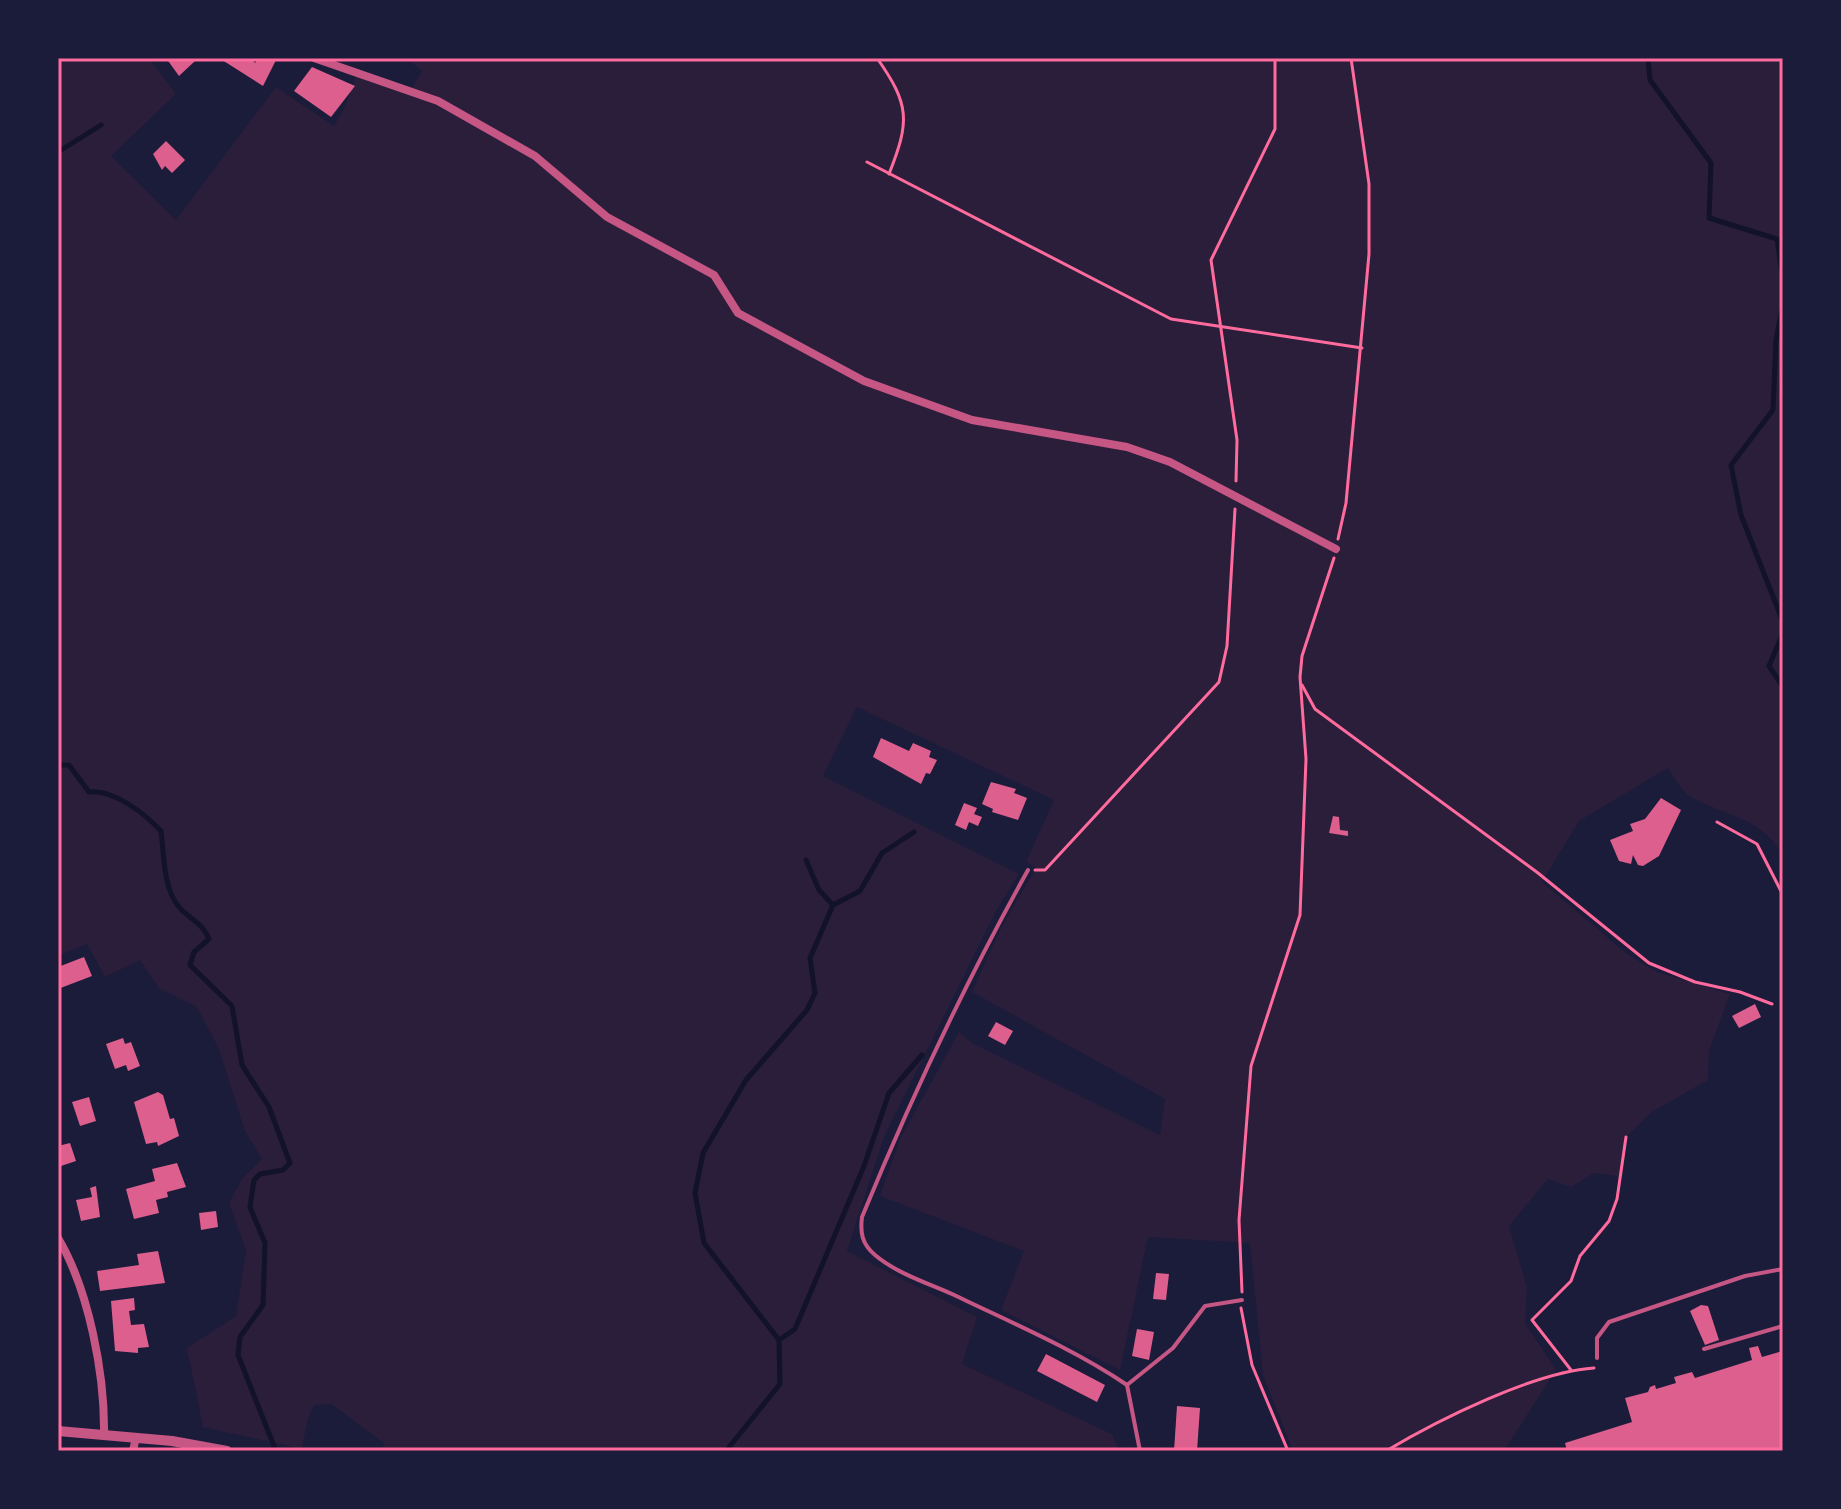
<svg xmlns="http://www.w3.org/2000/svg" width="1841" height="1509" viewBox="0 0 1841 1509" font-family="'Source Serif 4',serif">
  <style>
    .green { fill: #2a1e3b }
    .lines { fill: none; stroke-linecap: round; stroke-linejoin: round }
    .stream { stroke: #12122b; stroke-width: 5 }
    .building { fill: #dd5f8e }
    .path { stroke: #ff6b9d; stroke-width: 3 }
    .service { stroke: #c65784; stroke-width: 4 }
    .minor { stroke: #c65784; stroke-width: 8 }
    .tertiary { stroke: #c65784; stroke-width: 10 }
    .neatline { fill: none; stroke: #ff6b9d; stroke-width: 3 }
  </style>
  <rect width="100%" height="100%" fill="#1b1b3a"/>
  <!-- green -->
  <path class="green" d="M58,58H149L176,94L111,156L176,220L276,87L334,126L346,105L358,69L409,93L422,71L406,58H1783V857C1765,818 1724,816 1691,797C1682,792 1674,777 1668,768L1579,821L1542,882L1627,954L1657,972L1730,994L1709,1051L1708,1080L1652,1112L1626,1137L1623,1177L1594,1173L1571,1187L1548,1179L1509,1226L1527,1288L1525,1323L1556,1370L1504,1451H1293L1263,1375L1250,1243L1148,1237L1120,1370L1001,1310L1024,1251L880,1196L900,1139L959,1032L972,1043L1160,1135L1165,1099L972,992L1001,928L1036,868L1026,862L1054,800L857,707L823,776L1019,874L996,911L884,1137L847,1251L977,1317L962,1364L1112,1434L1119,1451H382L384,1443L331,1404L314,1405L307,1422L302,1449L203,1427L187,1348L236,1316L246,1250L229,1203L242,1179L262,1159L245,1131L219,1049L197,1007L159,988L140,960L105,977L87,944L58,956Z"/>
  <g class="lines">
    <!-- stream -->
    <g class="stream">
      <path d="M1648,58L1650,80L1711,163L1709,218L1777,239L1783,280"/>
      <path d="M58,152L101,125"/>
      <path d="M1783,304L1776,340L1773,410L1731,465L1741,515L1783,622"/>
      <path d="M1783,633L1769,666L1783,687"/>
      <path d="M58,765H69L89,792C114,789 145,814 161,831C164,854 163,888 179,907C189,919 203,923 209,939L194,952L190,965L232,1006L242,1065L269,1107L290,1163L283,1170L260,1174L254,1180L250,1207L265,1243L263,1305L240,1337L238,1355L276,1451"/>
      <path d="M806,860L819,890L833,905"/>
      <path d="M779,1340L795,1329L864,1166L889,1093L922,1055"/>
      <path d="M726,1451L780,1384L779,1340L704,1243L695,1193L703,1153L746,1080L807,1010L815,993L810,958L833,905L860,891L882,853L914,832"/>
    </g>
  </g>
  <!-- building -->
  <g class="building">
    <path d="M166,58H193L195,61L179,76Z"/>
    <path d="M219,58H251L255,63L258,58H277L263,86Z"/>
    <path d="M312,67L355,86L331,117L294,91Z"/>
    <path d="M166,141L185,160L172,173L165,166L162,170L153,154Z"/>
    <path d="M881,738L909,751L913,743L931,751L929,757L937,760L930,774L926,773L921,784L873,757Z"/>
    <path d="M991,782L1016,789L1014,793L1027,798L1018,820L992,812L993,809L982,804Z"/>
    <path d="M1661,798L1681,810L1659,856L1643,866L1638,865L1633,855L1631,864L1619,861L1610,840L1633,831L1630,824L1645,819Z"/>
    <path d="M964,803L977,808L974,814L982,817L978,826L969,822L966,830L955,825Z"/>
    <path d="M1333,816L1339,817L1340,830L1348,831V836L1329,833Z"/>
    <path d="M84,957L92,976L58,989V967Z"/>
    <path d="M1755,1004L1761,1017L1739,1028L1732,1016Z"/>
    <path d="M996,1022L1013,1031L1005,1045L988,1036Z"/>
    <path d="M123,1038L125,1044L131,1042L140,1066L128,1071L126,1065L115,1069L106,1044Z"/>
    <path d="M158,1092L163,1095L170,1119L174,1118L179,1136L158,1146L157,1142L146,1144L134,1102Z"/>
    <path d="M89,1097L96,1121L80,1126L72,1102Z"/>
    <path d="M70,1143L76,1161L61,1166L58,1146Z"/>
    <path d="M177,1163L186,1187L167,1192L168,1197L156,1200L159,1213L134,1219L126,1189L155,1181L152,1169Z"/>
    <path d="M96,1186L100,1217L81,1221L76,1200L92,1197L90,1188Z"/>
    <path d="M216,1211L218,1227L201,1230L199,1213Z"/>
    <path d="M158,1251L165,1283L100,1291L97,1271L139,1265L137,1254Z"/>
    <path d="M1156,1273L1169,1274L1166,1300L1153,1299Z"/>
    <path d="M134,1298L135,1310L129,1311L131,1325L144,1324L149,1347L138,1348V1353L115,1351L111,1301Z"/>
    <path d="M1701,1305L1708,1306L1719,1340L1705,1345L1690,1311Z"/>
    <path d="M1137,1329L1154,1332L1149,1360L1132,1356Z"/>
    <path d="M1758,1346L1762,1357L1783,1351V1450L1567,1451L1565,1443L1632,1422L1625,1398L1648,1392L1650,1387L1655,1385L1656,1389L1676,1383L1674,1377L1692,1372L1695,1378L1752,1360L1749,1348Z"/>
    <path d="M1046,1354L1105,1385L1097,1402L1037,1371Z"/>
    <path d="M1177,1406L1200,1408L1197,1451H1174Z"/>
  </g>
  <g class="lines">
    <!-- path -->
    <g class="path">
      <path d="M877,58C910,105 910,121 889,174"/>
      <path d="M867,162L1171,319L1362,348"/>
      <path d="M1236,481L1237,440L1211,260L1275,129V58"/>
      <path d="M1338,539L1346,503L1369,254V184L1351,58"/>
      <path d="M1302,685L1315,709L1538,873L1649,963L1695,982L1740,992L1772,1004"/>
      <path d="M1717,822L1757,844L1783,895"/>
      <path d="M1035,870H1045L1219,682L1227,646L1235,509"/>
      <path d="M1242,1292L1239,1220L1251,1066L1300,915L1306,759L1300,677L1302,656L1334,558"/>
      <path d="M1241,1308L1252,1365L1288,1451"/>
      <path d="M1571,1370L1532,1320L1571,1281L1580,1256L1609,1221L1617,1199L1626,1137"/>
      <path d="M1386,1451C1438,1420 1534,1372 1594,1368"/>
    </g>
    <!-- service -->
    <g class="service">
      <path d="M1028,870C965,983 911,1098 862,1217C860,1233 862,1244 875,1255C896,1273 927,1283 952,1294C1010,1322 1074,1349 1127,1385L1140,1451"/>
      <path d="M1704,1349L1783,1326"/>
      <path d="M1597,1358V1338L1609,1322L1745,1276L1783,1269"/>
      <path d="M1127,1385L1173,1348L1205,1306L1242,1300"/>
    </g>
    <!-- minor -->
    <g class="minor">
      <path d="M314,58L438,101L535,156L607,217L714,275L738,313L864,381L972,420L1127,447L1170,462L1336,549"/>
      <path d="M58,1238C89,1290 105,1375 104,1435"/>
      <path d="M133,1451L136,1437"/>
    </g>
    <!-- tertiary -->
    <path class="tertiary" d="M58,1431L172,1441L227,1451"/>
  </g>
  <!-- border -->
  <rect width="1841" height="1509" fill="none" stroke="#1b1b3a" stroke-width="120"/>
  <rect x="60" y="60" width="1721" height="1389" class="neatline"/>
</svg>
